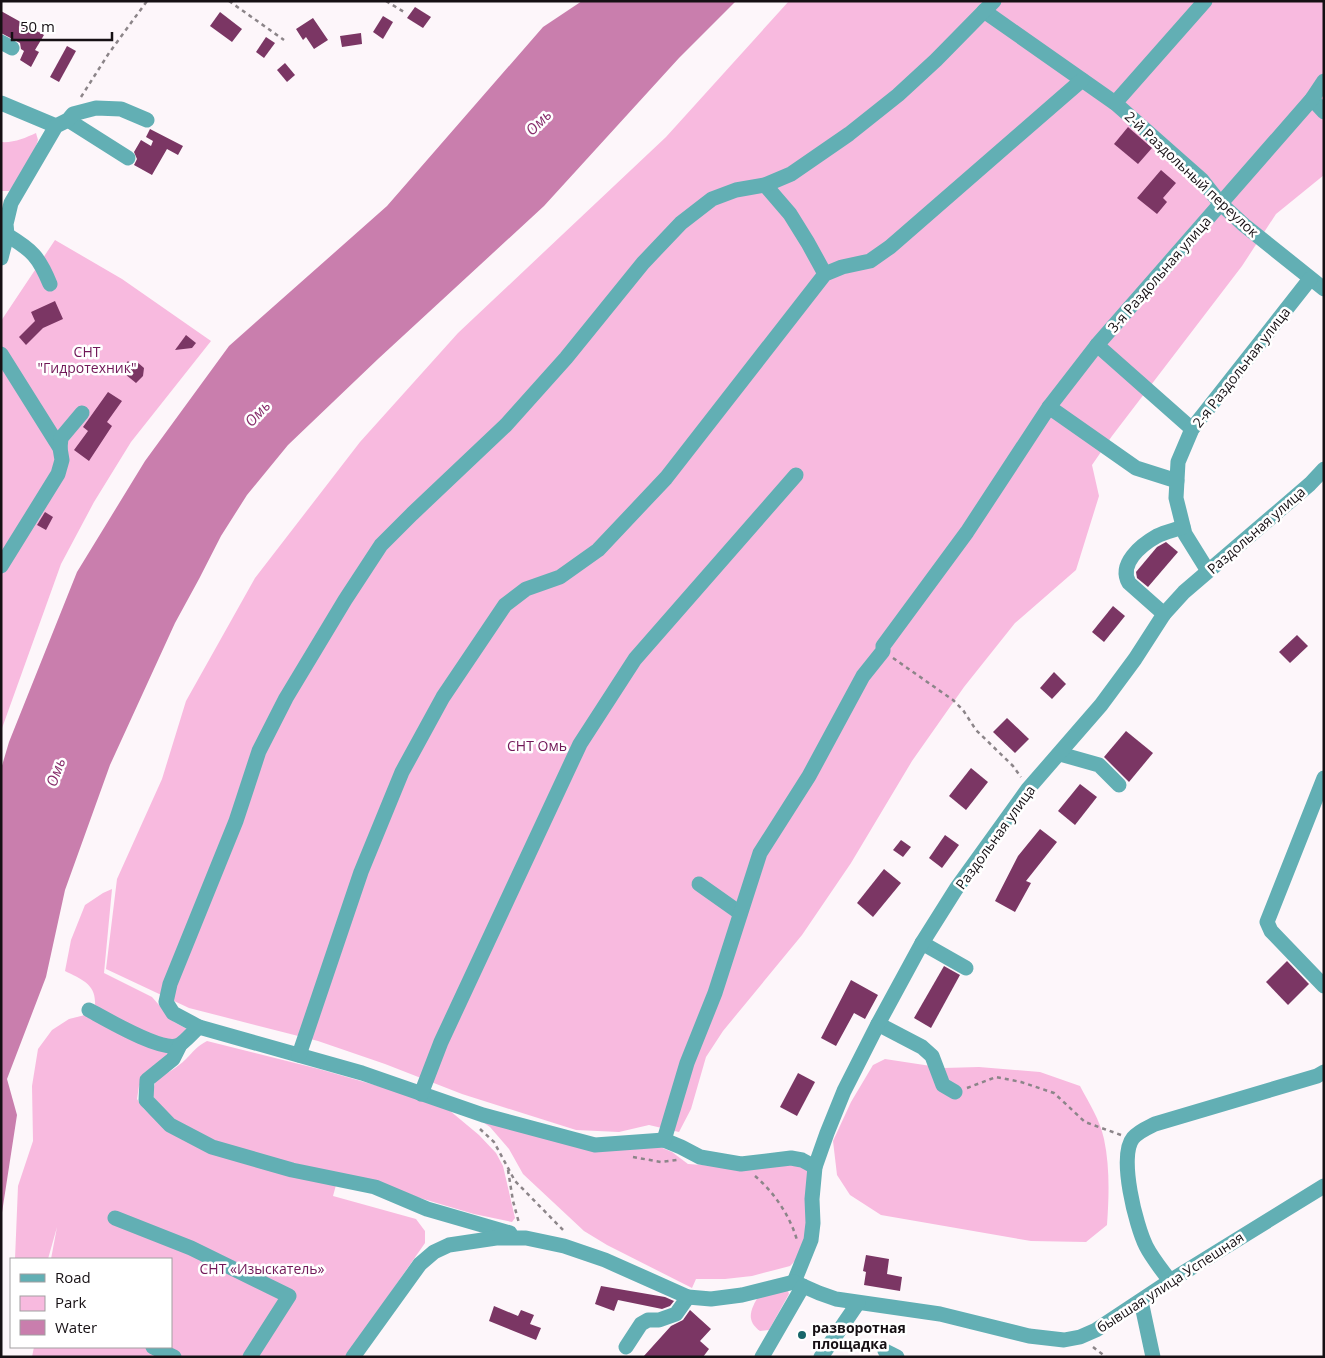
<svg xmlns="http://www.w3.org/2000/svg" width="1325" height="1358" viewBox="0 0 1325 1358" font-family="'Open Sans',sans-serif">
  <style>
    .green { fill: #f8badf }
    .water { fill: #c97ead }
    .building { fill: #7b3664 }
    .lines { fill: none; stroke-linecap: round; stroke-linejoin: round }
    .path { stroke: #8c8589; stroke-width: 2.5; stroke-dasharray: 4 4; stroke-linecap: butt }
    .minor { stroke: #62afb4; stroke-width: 15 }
    .poi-dot { fill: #18666a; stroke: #fff; stroke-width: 2 }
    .labels { text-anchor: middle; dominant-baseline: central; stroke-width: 5; stroke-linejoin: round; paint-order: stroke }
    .street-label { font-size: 14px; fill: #161014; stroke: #fff }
    .park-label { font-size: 14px; fill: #711858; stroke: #fff }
    .poi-label { font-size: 14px; font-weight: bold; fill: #161014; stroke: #fff; text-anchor: start }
    .water-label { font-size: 15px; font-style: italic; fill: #882e6c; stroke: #fff }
  </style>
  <rect width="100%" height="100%" fill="#fdf6fa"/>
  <!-- green -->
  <g class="green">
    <path d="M789,1H1324V175L1276,214L1242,266L1112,436L1092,465L1099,496L1076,570L1015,623L964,687L912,761L851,863L802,935L723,1031L706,1057L691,1109L679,1132L649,1125L619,1132L576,1130L462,1094L385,1064L318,1041L189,1008L106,969L117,879L162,779L186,701L255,578L360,442L458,333L666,137Z"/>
    <path d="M36,133L38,140L36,146L14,186L9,191H1V142C14,143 25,138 36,133Z"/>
    <path d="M55,240L122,279L211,341L131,442L94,502L61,564L1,731V321Z"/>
    <path d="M112,889L104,973L152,997L174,1022L187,1029L172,1054L139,1086L137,1099L144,1109L168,1130L336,1185L333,1196L416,1219L425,1231V1243L346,1357H32L34,1347H171V1259H51L57,1227L48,1259H15L18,1186L33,1141L32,1086L38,1049L52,1030L69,1019L85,1015L95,1004C96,984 81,979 65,971L71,940L85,905L103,893Z"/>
    <path d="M207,1041L319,1069L420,1098L449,1110L479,1135L496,1153L503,1166L515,1218L512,1222L474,1214L335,1173L222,1146L174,1122L152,1095L156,1079C167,1073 177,1068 186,1059C193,1052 197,1046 207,1041Z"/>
    <path d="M885,1059L944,1068L979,1067L1040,1072L1080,1086C1089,1103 1100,1120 1104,1139C1110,1167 1109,1197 1107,1225L1086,1242L1031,1241L881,1215L850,1195L837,1175L833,1141L851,1102L873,1065Z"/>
    <path d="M471,1114L522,1129L658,1146L672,1152L688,1164L732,1167L785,1163L805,1166L810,1172L809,1229L796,1260L790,1266L752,1276L725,1279H696L692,1288L607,1245L584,1231L523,1174L509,1149L490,1127Z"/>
    <path d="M787,1287L789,1294L769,1330L760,1331C745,1320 751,1309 759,1295Z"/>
  </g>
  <!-- water -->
  <path class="water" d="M582,1H736L679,58L544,206L378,359L288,445L247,495L221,536L199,579L175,623L110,765L65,890L46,977L7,1079L17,1115L1,1219V769L9,742L77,572L145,461L229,346L387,206L543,27Z"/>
  <!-- building -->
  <g class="building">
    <path d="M415,7L431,17L423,28L407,18Z"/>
    <path d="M1,11L44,35L35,50L39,52L31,67L20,60L24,51L21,49L20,43L1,33Z"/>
    <path d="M220,12L242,29L232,42L210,26Z"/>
    <path d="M383,16L393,22L383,39L373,32Z"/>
    <path d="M313,18L328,40L314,49L306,37L303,40L296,29Z"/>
    <path d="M361,33L362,44L342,47L340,36Z"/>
    <path d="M266,37L275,43L264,58L256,52Z"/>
    <path d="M67,46L76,51L59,82L50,77Z"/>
    <path d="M285,63L295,75L287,82L277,70Z"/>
    <path d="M1128,127L1152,148L1138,164L1114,144Z"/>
    <path d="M150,129L183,146L178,155L167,149L152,175L134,165L137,159L134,152L141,140L151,146L153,141L146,137Z"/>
    <path d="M1161,170L1176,183L1163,198L1167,202L1157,214L1137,198Z"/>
    <path d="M55,301L63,319L43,328L26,345L19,337L35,321L31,312Z"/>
    <path d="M186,335L196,343L192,348L175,350Z"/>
    <path d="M128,361L132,365L136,361L144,368L143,376L136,383L120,370Z"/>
    <path d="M108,392L122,401L107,422L112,426L89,461L74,450L88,431L83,427Z"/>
    <path d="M45,512L53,517L46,530L37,525Z"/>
    <path d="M1166,542L1178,552L1148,587L1137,578L1136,572L1157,547Z"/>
    <path d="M1113,606L1125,616L1104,642L1092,632Z"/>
    <path d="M1297,635L1308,646L1290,663L1279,652Z"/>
    <path d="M1054,672L1066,684L1052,699L1040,688Z"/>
    <path d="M1007,718L1029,739L1015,753L993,732Z"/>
    <path d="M1126,731L1153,753L1129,782L1104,757Z"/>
    <path d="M971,768L988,782L966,810L949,796Z"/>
    <path d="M1080,784L1097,797L1075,825L1058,811Z"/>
    <path d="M1040,829L1057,842L1026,881L1031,883L1015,912L995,901L1018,856Z"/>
    <path d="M945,835L959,845L942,868L929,858Z"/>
    <path d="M901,840L911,847L903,857L893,850Z"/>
    <path d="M884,869L901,883L873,917L857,903Z"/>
    <path d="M1287,961L1309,984L1288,1005L1266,982Z"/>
    <path d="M944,966L960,975L931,1028L914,1018Z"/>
    <path d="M851,980L878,995L865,1019L854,1013L836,1046L821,1038Z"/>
    <path d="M798,1073L815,1082L797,1116L780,1107Z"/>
    <path d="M866,1255L889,1259L887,1274L902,1277L900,1291L864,1285L866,1272L863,1271Z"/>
    <path d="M601,1286L665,1297L674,1301L670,1306L662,1309L618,1300L614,1311L595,1304Z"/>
    <path d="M494,1306L518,1316L521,1310L534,1315L530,1324L541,1328L536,1340L489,1321Z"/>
    <path d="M690,1310L711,1329L700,1341L709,1349L703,1357H643L671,1326L683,1320Z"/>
  </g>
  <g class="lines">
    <!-- path -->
    <g class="path">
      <path d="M229,1L284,40"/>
      <path d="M386,1L404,12"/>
      <path d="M81,97L109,53L147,1"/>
      <path d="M893,658L953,700L963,710L976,730L1013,766L1021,777"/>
      <path d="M967,1088L996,1077L1021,1082L1054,1093L1085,1122L1121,1135"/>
      <path d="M480,1129L494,1142L515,1181L565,1232"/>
      <path d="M633,1157L661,1162L677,1160"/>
      <path d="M508,1170L513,1201L519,1223"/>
      <path d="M755,1176C774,1192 790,1216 797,1240"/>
      <path d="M1093,1347L1106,1357"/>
    </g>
    <!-- minor -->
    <g class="minor">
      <path d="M984,11L1115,103L1201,179L1220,203L1244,225L1324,289"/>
      <path d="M1,42L12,48"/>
      <path d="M1312,99L1324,112"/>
      <path d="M1,103L56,126"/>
      <path d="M1115,103L1205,1"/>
      <path d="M68,120L128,158"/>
      <path d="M765,185L790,214L808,243L825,274"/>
      <path d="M7,235C32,250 39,257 50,284"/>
      <path d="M1,258L7,235L6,224L11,203L56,126L68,120L73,114L96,108L121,109L147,120"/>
      <path d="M1097,345L1192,429"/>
      <path d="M1,354L60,448L62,460L58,474L1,566"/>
      <path d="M1049,407L1136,468L1177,481"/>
      <path d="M60,448L61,438L82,413"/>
      <path d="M1208,571L1185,534L1176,498L1178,462L1192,429L1310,279"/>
      <path d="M1164,614L1129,583C1118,564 1141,545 1157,536C1165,532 1175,530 1183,527"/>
      <path d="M1060,754L1099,765L1119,785"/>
      <path d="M1324,778L1267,922L1271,931L1324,986"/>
      <path d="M699,884L740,913"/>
      <path d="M922,943L966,968"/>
      <path d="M89,1010C104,1018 163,1053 179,1045C184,1043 194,1031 199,1027L362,1073L483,1115L595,1145L664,1140L681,1147L700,1157L741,1164L791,1158L802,1160L815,1167"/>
      <path d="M878,1024L922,1047L932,1056L943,1085L955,1092"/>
      <path d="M199,1027L173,1013L166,1002L170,984L236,821L259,751L286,698L345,600L381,545L412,514L506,425L566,358L643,263L681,223L712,199L736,190L765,185L791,174L849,134L898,95L936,60L994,1"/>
      <path d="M180,1045L173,1059L147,1080L146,1100L170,1125L212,1147L292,1170L375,1187L427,1209L510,1233"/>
      <path d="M299,1055L361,872L402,772L443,697L505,605L526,589L560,577L598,550L666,478L825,274L842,267L870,261L890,247L1082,80"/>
      <path d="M421,1094L441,1042L580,744L635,659L796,475"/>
      <path d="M664,1140L687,1063L715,993L760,853L809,776L863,676L883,651V646L967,532L1049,407L1097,345L1312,99L1324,81"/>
      <path d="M115,1218L191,1248L289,1296L250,1357"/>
      <path d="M1170,1281C1162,1270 1152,1258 1146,1246C1136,1226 1118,1156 1133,1138C1139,1131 1147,1128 1155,1124L1317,1076L1324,1072"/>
      <path d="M794,1282L811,1240L813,1223L812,1199L815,1167L827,1133L844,1091L878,1024L922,943L956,889L1028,789L1101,705L1135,659L1164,614L1184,592L1310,484L1324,469"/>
      <path d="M794,1282L819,1293L836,1299L940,1314L1029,1336L1064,1340L1080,1337L1096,1330L1170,1281L1324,1186"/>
      <path d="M1141,1301L1153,1357"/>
      <path d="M153,1347L174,1357"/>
      <path d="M626,1347L641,1324L648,1320H659L676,1314L688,1297"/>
      <path d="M885,1351L897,1357"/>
      <path d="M353,1357L420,1264L434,1252L449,1245L496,1238H526L564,1246L605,1260L688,1297L711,1299L742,1295L794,1282"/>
      <path d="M762,1357L803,1286"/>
      <path d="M821,1357L858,1303"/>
    </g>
  </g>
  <!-- markers -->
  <circle class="poi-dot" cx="802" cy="1335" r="5"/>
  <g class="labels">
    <!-- street labels -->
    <g class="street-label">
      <text transform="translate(1192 174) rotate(43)">2-й Раздольный переулок</text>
      <text transform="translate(1159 274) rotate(-49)">3-я Раздольная улица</text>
      <text transform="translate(1241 367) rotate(-52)">2-я Раздольная улица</text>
      <text transform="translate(1256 530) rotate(-41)">Раздольная улица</text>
      <text transform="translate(995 837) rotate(-54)">Раздольная улица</text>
      <text transform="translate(1170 1282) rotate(-33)">бывшая улица Успешная</text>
    </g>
    <!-- park labels -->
    <g class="park-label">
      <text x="87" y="351">СНТ<tspan x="87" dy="16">"Гидротехник"</tspan></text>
      <text x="537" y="745">СНТ Омь</text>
      <text x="262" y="1268">СНТ «Изыскатель»</text>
    </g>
    <!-- poi labels -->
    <g class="poi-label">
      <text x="812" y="1327">разворотная<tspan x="812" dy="16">площадка</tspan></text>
    </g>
    <!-- water labels -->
    <g class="water-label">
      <text transform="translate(538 122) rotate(-45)">Омь</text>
      <text transform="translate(257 413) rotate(-47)">Омь</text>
      <text transform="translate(55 772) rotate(-70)">Омь</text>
    </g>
  </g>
  <!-- border -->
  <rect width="1325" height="1358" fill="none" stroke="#161014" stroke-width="5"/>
  <!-- legend -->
  <rect x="10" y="1258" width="162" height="90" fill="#ffffff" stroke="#a29fa1"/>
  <rect x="20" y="1274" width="25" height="8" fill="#62afb4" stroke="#a29fa1"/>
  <text x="55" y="1283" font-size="15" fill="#161014">Road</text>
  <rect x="20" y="1296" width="25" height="15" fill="#f8badf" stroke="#a29fa1"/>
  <text x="55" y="1308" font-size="15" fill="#161014">Park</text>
  <rect x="20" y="1320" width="25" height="15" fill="#c97ead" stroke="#a29fa1"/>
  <text x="55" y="1333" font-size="15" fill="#161014">Water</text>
  <!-- scale -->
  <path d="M12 32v8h100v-8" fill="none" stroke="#161014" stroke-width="2.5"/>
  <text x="20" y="32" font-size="15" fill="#161014" stroke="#ffffff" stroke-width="4" paint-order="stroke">50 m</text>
</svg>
